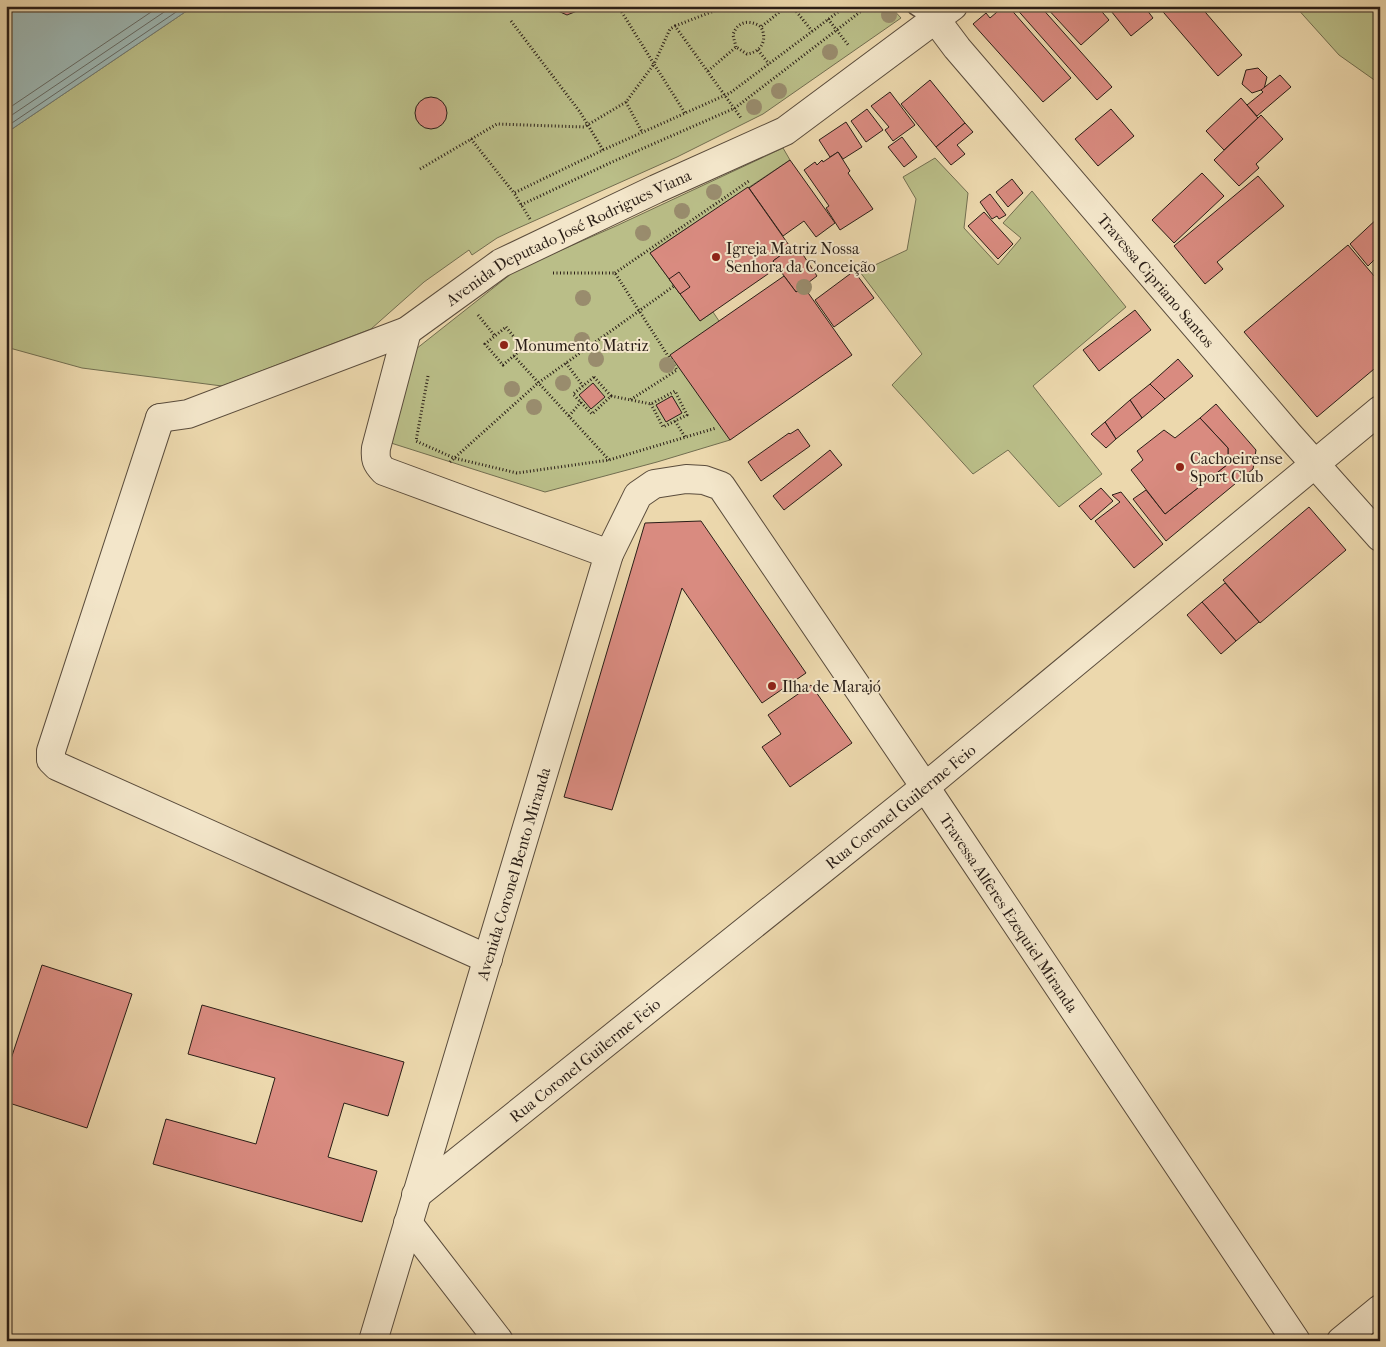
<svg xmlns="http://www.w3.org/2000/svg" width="1386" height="1347" viewBox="0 0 1386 1347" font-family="'IM FELL French Canon',serif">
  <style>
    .green { fill: #babe88; stroke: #726e50 }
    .water { fill: #9db8b5; stroke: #6f7a76 }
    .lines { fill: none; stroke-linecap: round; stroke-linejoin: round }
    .shore { stroke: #646b66; stroke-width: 1 }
    .building { fill: #d98b80; stroke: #2a1e17 }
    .service-casing { stroke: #5a4c3c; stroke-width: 19 }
    .minor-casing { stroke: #5a4c3c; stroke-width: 30 }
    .tertiary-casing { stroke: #5a4c3c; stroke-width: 30 }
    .path { stroke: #2a1e17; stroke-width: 3; stroke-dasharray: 1 2.5; stroke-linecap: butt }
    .service { stroke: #f3e6ca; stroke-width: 16 }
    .minor { stroke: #f3e6ca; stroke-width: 28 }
    .tertiary { stroke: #f3e6ca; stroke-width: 28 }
    .tree { fill: #998c6d }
    .poi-dot { fill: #8f2418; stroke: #f3e6ca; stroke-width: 2 }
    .labels { text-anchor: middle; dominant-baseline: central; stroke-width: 4; stroke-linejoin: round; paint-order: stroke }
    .street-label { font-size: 16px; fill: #2a1e17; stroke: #f3e6ca }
    .poi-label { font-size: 16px; fill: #2a1e17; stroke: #f3e6ca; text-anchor: start }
  </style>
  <rect width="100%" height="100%" fill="#ecd8ad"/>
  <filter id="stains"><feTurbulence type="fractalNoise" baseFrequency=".004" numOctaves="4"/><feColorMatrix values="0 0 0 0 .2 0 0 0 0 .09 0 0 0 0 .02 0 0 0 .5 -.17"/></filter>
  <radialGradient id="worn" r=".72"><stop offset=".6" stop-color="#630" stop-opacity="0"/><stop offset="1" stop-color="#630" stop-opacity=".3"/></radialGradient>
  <!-- green -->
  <g class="green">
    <path d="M194,6H890L901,18L763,114L677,157L516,229L497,238L472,255L469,250L424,282L371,329L222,386L82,368L6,347V133Z"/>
    <path d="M1295,6H1380V84L1339,55Z"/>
    <path d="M783,148L790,160L650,253L700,321L713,312L719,321L730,440L657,462L545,492L391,443L416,349L516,270L616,226Z"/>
    <path d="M935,158L968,193L964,228L998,265L1021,238L1003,223L1032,191L1126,307L1033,386L1102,474L1059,507L1008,450L973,474L892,385L922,354L860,272L907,250L916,199L903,177Z"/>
  </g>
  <!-- water -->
  <path class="water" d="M6,6H194L6,133Z"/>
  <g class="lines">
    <!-- shore -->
    <g class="shore">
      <path d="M6,110L160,6"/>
      <path d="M6,119L173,6"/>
      <path d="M6,127L185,6"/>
    </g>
  </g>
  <!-- building -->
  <g class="building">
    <path d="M554,6H580L577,11L567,15L558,11Z"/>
    <path d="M1004,6H1008L1071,78L1043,102L973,24L986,13L990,18Z"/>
    <path d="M1014,6H1040L1112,87L1097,100Z"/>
    <path d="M1045,6H1097L1109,20L1081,45Z"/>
    <path d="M1107,6H1144L1153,18L1131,36Z"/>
    <path d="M1158,6H1200L1242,55L1218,76Z"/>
    <path d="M1258,68L1267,77L1264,89L1252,93L1242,84L1246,70Z"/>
    <path d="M1280,75L1291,87L1257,116L1247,105L1263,92L1261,90Z"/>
    <path d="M930,80L965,123L936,147L901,104Z"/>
    <path d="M890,92L915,125L893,141L885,130L889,127L871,106Z"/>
    <circle cx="431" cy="113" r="16"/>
    <path d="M1241,98L1258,118L1224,150L1206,131Z"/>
    <path d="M867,109L883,130L866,142L851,121Z"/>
    <path d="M1111,109L1134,136L1098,166L1075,139Z"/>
    <path d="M1261,115L1283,139L1256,164L1259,168L1239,186L1214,160Z"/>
    <path d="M846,122L862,147L843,159L838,152L830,157L819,140Z"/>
    <path d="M965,123L973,132L957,145L965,154L951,165L936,147Z"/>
    <path d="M902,137L917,157L904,167L888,147Z"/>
    <path d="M838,152L850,171L848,173L873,209L840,230L826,208L829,206L804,170L815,162L817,165L822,160L823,162Z"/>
    <path d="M790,160L835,223L816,237L804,221L783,236L749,188Z"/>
    <path d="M1202,173L1224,196L1174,243L1152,220Z"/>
    <path d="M1258,176L1284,206L1217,262L1223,269L1205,284L1174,246Z"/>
    <path d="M1012,179L1023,193L1008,207L996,192Z"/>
    <path d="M748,187L791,248L773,261L778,267L700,321L650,253Z"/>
    <path d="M990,194L1006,215L999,219L997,216L992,219L980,202Z"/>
    <path d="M984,212L1013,244L998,259L968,226Z"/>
    <path d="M1380,216V254L1368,266L1350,244Z"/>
    <path d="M796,244L817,276L796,292L773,261Z"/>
    <path d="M1348,245L1380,283V364L1317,417L1244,332Z"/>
    <path d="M854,271L874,298L834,327L815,300Z"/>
    <path d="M679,272L690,287L680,294L669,279Z"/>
    <path d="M784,276L796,292L804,287L852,355L730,440L670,355Z"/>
    <path d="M1135,310L1151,330L1099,371L1083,350Z"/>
    <path d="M1178,359L1193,376L1165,399L1150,384Z"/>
    <path d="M593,383L605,397L591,409L579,395Z"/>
    <path d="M1150,384L1165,399L1142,418L1130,400Z"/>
    <path d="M672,396L682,413L666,422L656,405Z"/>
    <path d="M1130,400L1142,418L1116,439L1105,422Z"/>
    <path d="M1216,404L1256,450L1253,469L1166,541L1133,499L1146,490L1165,514L1228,464V448L1200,418Z"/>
    <path d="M1200,418L1228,448V464L1165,514L1131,470L1143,460L1137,451L1164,430L1175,438Z"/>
    <path d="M1105,422L1116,439L1106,448L1091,434Z"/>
    <path d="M798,429L810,446L761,481L748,462L789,433L790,434Z"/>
    <path d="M830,450L842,465L784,510L773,496Z"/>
    <path d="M1101,488L1113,501L1091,520L1079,506Z"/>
    <path d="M1121,492L1163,544L1134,568L1095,521L1120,502L1112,495Z"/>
    <path d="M1309,507L1346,550L1260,623L1223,580Z"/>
    <path d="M701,521L806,673L762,703L682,588L612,810L564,797L645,523Z"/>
    <path d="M1225,583L1259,622L1236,641L1202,602Z"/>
    <path d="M1202,602L1236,641L1221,654L1187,615Z"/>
    <path d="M811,685L852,743L790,787L762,747L781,734L768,715Z"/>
    <path d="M42,965L132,994L87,1128L6,1102V1074Z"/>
    <path d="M202,1005L404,1062L388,1116L344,1103L328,1157L377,1171L362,1222L153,1164L166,1119L256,1144L275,1078L188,1054Z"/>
  </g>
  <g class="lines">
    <!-- service casing -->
    <g class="service-casing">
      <path id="service" d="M915,6L936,20"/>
    </g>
    <!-- minor casing -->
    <g class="minor-casing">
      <g id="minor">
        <path id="s1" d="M936,20L957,48L1289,435L1380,537"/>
        <path d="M407,331L376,448C375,459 376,463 384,471L609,554"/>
        <path d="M160,418L51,751V760L57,766L488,959"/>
        <path id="s2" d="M416,1195L925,787L1380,410"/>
        <path d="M408,1223L499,1341"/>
        <path id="s3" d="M373,1341L609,554L638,495L654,484L686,479L704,480L721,486L925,787L1296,1341"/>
        <path d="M1341,1341L1380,1309"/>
      </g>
    </g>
    <!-- tertiary casing -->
    <g class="tertiary-casing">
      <g id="tertiary">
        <path id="s4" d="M160,418L188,414L407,331L501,263L656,189L785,131L953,6"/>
      </g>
    </g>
    <!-- path -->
    <g class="path">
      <path d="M618,6L654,64L670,29L675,26L741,118"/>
      <path d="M792,6L812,31"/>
      <path d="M828,19L849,46"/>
      <path d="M511,21L580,112L603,150"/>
      <path d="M675,26L727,6"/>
      <path d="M736,47L733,35C737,21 750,19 761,27"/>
      <path d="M758,50L769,64"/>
      <path d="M708,71L736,47L747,54C761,52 768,40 761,27L787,6"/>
      <path d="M626,102L642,132"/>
      <path d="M471,139L514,193"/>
      <path d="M420,169L497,124L584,127L626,102L654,64L685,113"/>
      <path d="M521,205L612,162L735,108L864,9L862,6"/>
      <path d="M530,219L514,193L603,150L730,93L846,6"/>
      <path d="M553,273H615L677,370L630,400"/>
      <path d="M615,273L749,181"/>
      <path d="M478,315L495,336"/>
      <path d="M506,327L523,348L503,365L485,344Z"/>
      <path d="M514,356L609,460"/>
      <path d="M566,363L583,386"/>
      <path d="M428,376L416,441L454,458L517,473L609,460L716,428"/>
      <path d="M594,377L611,396L592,414L573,394Z"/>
      <path d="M611,396L651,404L675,391L687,415L663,427L651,404"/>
      <path d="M569,416L581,402"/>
      <path d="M675,421L685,437"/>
      <path d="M450,462L538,383L674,286"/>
    </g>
    <!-- service -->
    <use href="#service" class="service"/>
    <!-- minor -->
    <use href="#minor" class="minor"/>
    <!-- tertiary -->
    <use href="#tertiary" class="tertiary"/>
  </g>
  <!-- trees -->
  <g class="tree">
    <circle cx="889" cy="15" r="8"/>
    <circle cx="830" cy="52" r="8"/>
    <circle cx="779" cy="91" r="8"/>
    <circle cx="754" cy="107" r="8"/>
    <circle cx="714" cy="192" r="8"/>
    <circle cx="682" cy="211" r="8"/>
    <circle cx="643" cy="233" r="8"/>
    <circle cx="804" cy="287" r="8"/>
    <circle cx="583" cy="298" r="8"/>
    <circle cx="582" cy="340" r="8"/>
    <circle cx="596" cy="359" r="8"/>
    <circle cx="667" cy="365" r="8"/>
    <circle cx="563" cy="383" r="8"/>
    <circle cx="512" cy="389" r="8"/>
    <circle cx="534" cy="407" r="8"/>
  </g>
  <!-- markers -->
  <g class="poi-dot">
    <circle cx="716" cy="257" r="5"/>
    <circle cx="504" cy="345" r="5"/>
    <circle cx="1180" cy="467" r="5"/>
    <circle cx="772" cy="686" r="5"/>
  </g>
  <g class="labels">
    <!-- street labels -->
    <g class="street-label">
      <text stroke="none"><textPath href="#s4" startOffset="450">Avenida Deputado José Rodrigues Viana</textPath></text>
      <text stroke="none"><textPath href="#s1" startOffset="341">Travessa Cipriano Santos</textPath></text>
      <text stroke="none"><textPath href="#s2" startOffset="621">Rua Coronel Guilerme Feio</textPath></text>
      <text stroke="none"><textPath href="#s3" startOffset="488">Avenida Coronel Bento Miranda</textPath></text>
      <text stroke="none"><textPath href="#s3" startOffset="1490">Travessa Alferes Ezequiel Miranda</textPath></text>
      <text stroke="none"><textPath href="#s2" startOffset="216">Rua Coronel Guilerme Feio</textPath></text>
    </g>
    <!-- poi labels -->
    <g class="poi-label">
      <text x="726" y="248">Igreja Matriz Nossa<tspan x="726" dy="18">Senhora da Conceição</tspan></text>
      <text x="514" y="345">Monumento Matriz</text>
      <text x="1190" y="458">Cachoeirense<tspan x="1190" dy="18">Sport Club</tspan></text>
      <text x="782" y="686">Ilha de Marajó</text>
    </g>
  </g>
  <!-- margin -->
  <rect width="1386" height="1347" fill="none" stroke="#ecd8ad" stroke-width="25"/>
  <rect x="8" y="8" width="1371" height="1332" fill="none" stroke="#2a1e17" stroke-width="2.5"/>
  <rect x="12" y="12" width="1361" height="1322" fill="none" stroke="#2a1e17"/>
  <rect width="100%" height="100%" filter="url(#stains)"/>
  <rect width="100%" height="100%" fill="url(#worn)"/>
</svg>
